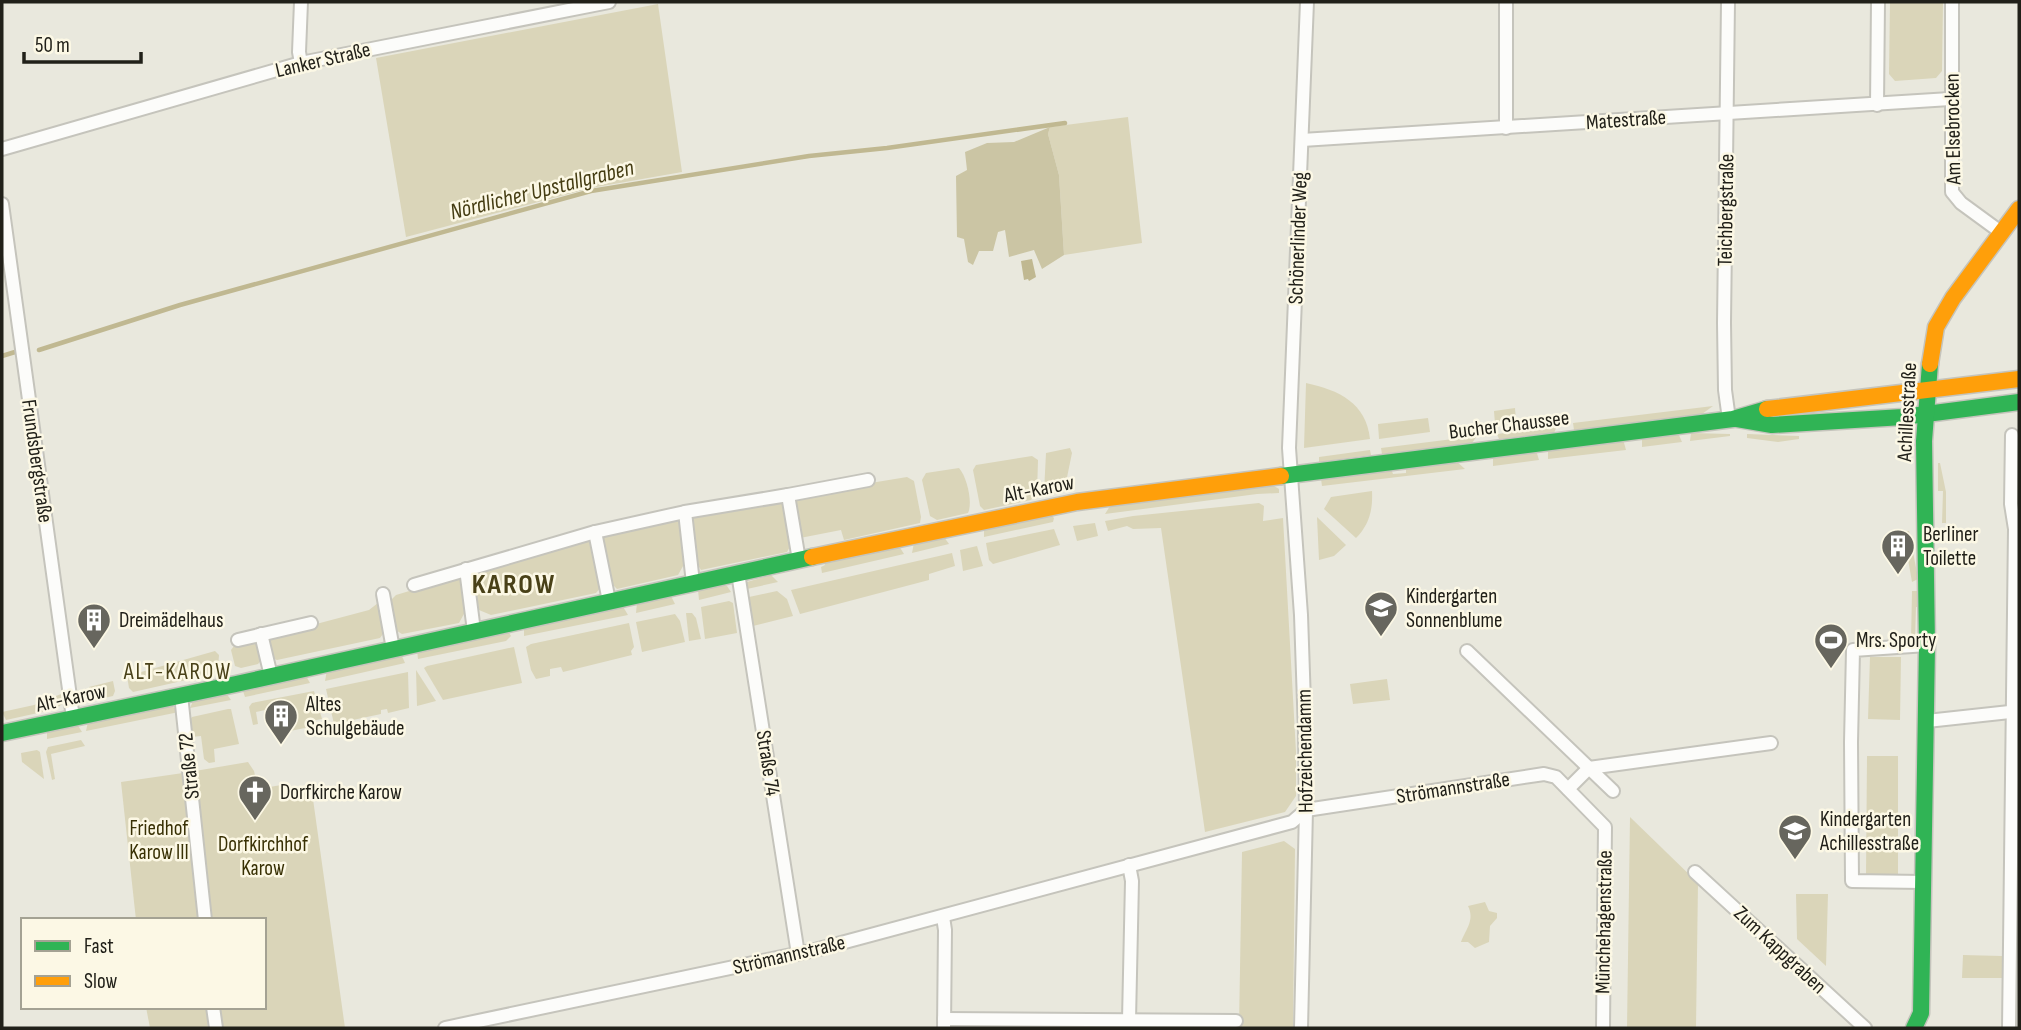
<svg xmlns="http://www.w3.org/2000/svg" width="2021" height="1030" viewBox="0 0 2021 1030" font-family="'Sofia Sans Condensed',sans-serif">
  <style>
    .green { fill: #dad5b9 }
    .forest { fill: #cbc5a4 }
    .water { fill: #c0b891 }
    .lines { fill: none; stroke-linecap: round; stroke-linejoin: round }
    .stream { stroke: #c0b891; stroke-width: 4.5 }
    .street-casing { stroke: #c5c4bc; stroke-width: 16 }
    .fast-casing { stroke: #c5c4bc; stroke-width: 19 }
    .slow-casing { stroke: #c5c4bc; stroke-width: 19 }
    .street { stroke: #fcfcfa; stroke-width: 12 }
    .fast { stroke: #30b455; stroke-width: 16 }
    .slow { stroke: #ff9f0a; stroke-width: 16 }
    .labels { text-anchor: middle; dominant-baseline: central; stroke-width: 5; stroke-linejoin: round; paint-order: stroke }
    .street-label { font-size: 21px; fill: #212019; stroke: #fcf8e5 }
    .poi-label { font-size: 21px; fill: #212019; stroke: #fcf8e5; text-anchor: start }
    .park-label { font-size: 21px; fill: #383004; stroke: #fcf8e5 }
    .water-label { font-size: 23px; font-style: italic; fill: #453d13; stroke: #fcf8e5 }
    .neighbourhood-label { font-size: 23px; letter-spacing: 2px; fill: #494118; stroke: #fcf8e5 }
    .district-label { font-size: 28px; font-weight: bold; letter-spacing: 2px; fill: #494118; stroke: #fcf8e5 }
  </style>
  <rect width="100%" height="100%" fill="#e9e8dd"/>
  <!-- green -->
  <g class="green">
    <path d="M1890,2H1943L1942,71L1936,78L1895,81L1889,74Z"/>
    <path d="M658,4L682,172L591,188L406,237L376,58Z"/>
    <path d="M1128,117L1142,243L1064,255L1059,175L1048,134L1050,127Z"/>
    <path d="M1306,383C1339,390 1366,403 1370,439L1304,448Z"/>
    <path d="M1713,406L1702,414L1574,430L1573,423Z"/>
    <path d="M1515,408L1516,422L1495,424L1494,411Z"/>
    <path d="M1428,418L1430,432L1379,439L1378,424Z"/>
    <path d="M1557,426L1554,433L1499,439L1497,434Z"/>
    <path d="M1678,433L1682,442L1642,447V437Z"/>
    <path d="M1691,433L1730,434V436L1690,441Z"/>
    <path d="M1747,434L1799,436V439L1778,442L1747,438Z"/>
    <path d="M1477,436L1472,443L1382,454L1381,448Z"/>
    <path d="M1623,439L1626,450L1548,459V449Z"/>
    <path d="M1070,448L1072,453L1064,492L1048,495L1044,492L1046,453Z"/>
    <path d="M1370,450L1371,455L1319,462V457Z"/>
    <path d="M1536,450L1539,460L1493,466V459L1497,455Z"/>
    <path d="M1032,456L1038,460L1037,492L1031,500L984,510L980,506L973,470L976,465Z"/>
    <path d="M1456,461L1465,469L1322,486L1321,479L1391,469L1393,474L1406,473V467Z"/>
    <path d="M1938,463H1940L1946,492V523H1942L1943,491H1938Z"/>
    <path d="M959,468C967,477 973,503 968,513L937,520L930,516L922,480L926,473Z"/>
    <path d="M907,477L914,481L921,517L920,523L844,540L841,530L800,538L794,502L798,495Z"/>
    <path d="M1274,486L1279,489V493L1257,494L1105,514L1110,506Z"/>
    <path d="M1372,491C1373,510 1369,525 1356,538L1324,509L1331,497Z"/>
    <path d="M777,501L783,504L791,545L787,552L701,570L694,559L691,521L696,514Z"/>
    <path d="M1259,503L1264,506L1263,521L1283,518L1296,752V796L1285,812L1205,832L1161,528L1133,529L1127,526L1108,531L1105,521L1133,516Z"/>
    <path d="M1050,514L1054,518L1053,522L984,537V530Z"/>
    <path d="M1317,517L1346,545L1334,556L1319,560Z"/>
    <path d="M674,519L683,524L687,559L678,575L617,589L611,583L602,541L605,536Z"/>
    <path d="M1095,523L1098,536L1077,541L1073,526Z"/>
    <path d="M1054,529L1060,545L993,564L989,560L986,543Z"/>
    <path d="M1903,531H1909L1917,573L1918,579L1912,582Z"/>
    <path d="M944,537L949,544L912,553L914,543Z"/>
    <path d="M586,539L593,545L601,587L596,593L491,615L479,610L474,577L480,570Z"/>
    <path d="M899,546L904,554L822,573L821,567L825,565L824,563Z"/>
    <path d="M977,546L983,566L963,571L960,550Z"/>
    <path d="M952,553L955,566L929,574V580L800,614L791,590Z"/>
    <path d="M771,575L778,582L747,589V582Z"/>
    <path d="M456,577L462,582L465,612L459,623L402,634L394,629L389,602L396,595Z"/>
    <path d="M721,585L727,586L731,592L699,600L698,590Z"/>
    <path d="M777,591L787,599L793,616L753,626L749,597Z"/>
    <path d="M1912,591H1920L1921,607H1916L1915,640L1911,641Z"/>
    <path d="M671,596L675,604L636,613L637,603Z"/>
    <path d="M729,601L733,603L737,633L705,639L701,607Z"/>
    <path d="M378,603L385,631L380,638L277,660L270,657L267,642L271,636L369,610Z"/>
    <path d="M622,605L628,615L524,636V628Z"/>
    <path d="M686,613H692L696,618L701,639L689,641Z"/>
    <path d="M675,614L680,621L685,642L642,652L636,622Z"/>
    <path d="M629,623L634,647L631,651L632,655L563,672L561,667L550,669V676L536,679L531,670L526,647L531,644Z"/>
    <path d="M508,631L511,636L506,641L418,659L417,650Z"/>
    <path d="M260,640L263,658L258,664L241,668L235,666L231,650L234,646Z"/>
    <path d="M514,647L522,683L443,700L424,668L427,666Z"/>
    <path d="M215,651L219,655L218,668L213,674L133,692L129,688L127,676Z"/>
    <path d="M401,654L405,663L325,681L327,670Z"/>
    <path d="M1870,657H1901L1900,720L1868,719Z"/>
    <path d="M416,670L436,701L417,706Z"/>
    <path d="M408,672L409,708L388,713L387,709L381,710V714L334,724L326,689Z"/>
    <path d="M305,674L310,683L245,697L243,691Z"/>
    <path d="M1387,679L1390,700L1353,704L1350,684Z"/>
    <path d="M113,681L115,691L113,696L86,702L85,699L91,697L89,687Z"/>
    <path d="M314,691L322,719L311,721L310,727L290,731L288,719H282L279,707L256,712L258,724L253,725L249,707L252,703Z"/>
    <path d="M226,693L231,700L190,708L193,701Z"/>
    <path d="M61,694L62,704L56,709L6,720L2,712L34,705Z"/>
    <path d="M171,705L179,712L86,731L88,722Z"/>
    <path d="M228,709H231L239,744L214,749L215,762L209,763L204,759L201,736L192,737L189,721L192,717Z"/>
    <path d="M77,724L82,732L47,739V730Z"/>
    <path d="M81,740L85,746L51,754L55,779L52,780L46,752L48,747Z"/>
    <path d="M37,750L40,752L44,779L22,762L21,753Z"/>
    <path d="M1867,756H1898V876H1866Z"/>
    <path d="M248,762L254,771L258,789L287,784L289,794L312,792L345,1028H222L220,1007H264V920H211L195,771Z"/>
    <path d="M183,773L198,920H136L121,782Z"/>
    <path d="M1630,817L1698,883L1696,1028H1627Z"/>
    <path d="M1284,841L1295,849L1293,1028H1239L1242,852Z"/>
    <path d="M1796,894H1828L1826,966L1797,939Z"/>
    <path d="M1485,902L1489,911L1497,913V918L1490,926L1489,942L1475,948L1468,942H1461C1466,929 1475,920 1468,906Z"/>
    <path d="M1963,955L2002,956V978H1962Z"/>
    <path d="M146,1007H206L208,1028H150Z"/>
  </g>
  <!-- forest -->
  <path class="forest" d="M1050,127L1048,134L1059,175L1064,255L1042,269L1034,250L1009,257L1005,230L998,232L993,251H979L973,265L968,262L964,239L957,237L956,176L967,170L965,152L987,143L1014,142Z"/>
  <!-- water -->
  <path class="water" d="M1032,259L1036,277L1029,281L1028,279L1024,280L1021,261Z"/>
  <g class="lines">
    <!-- stream -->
    <g class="stream">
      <path d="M39,350L180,305L591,191L809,156L887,148L1065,123"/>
      <path d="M2,356L15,352"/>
    </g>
    <!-- street casing -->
    <g class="street-casing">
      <g id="street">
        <path d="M301,2L299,52L301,63"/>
        <path d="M1728,2L1724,323L1725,390L1729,419"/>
        <path d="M1952,2V192L1961,203L2002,233"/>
        <path d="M1877,105L1878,2"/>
        <path d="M1506,128V2"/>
        <path d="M1302,140L1950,99"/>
        <path d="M2,149L301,63L609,2"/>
        <path d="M2,204L73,718"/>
        <path d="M685,512L693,583"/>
        <path d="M595,532L609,601"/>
        <path d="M799,560L788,495L868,480"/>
        <path d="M466,569L474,631"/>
        <path d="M738,573L798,954"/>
        <path d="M414,585L595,532L685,512L788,495"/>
        <path d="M383,594L393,649"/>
        <path d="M261,634L271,676"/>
        <path d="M238,640L311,623"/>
        <path d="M1467,651L1613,791"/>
        <path d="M181,695L205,920"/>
        <path d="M1927,721L2019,711"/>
        <path d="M1568,789L1589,768L1771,743"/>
        <path d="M1129,865L1132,881L1129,1020"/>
        <path d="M1695,872L1865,1028"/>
        <path d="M1923,882L1852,881L1851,742L1853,650L1927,645"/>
        <path d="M943,917L945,930L944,1028"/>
        <path d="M213,1007L216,1028"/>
        <path d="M944,1019L1236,1021"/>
        <path d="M445,1028L815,950L1292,822L1306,810L1544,774L1556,777L1605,827L1603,1028"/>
        <path d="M1301,1028L1306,810L1305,732L1301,615L1289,448L1307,2"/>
        <path d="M2009,1028L2015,529L2011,504L2012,435"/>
      </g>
    </g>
    <!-- fast casing -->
    <g class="fast-casing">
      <g id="fast">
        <path d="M1737,419L1772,425L1903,417L2019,402"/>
        <path d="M1281,476L1733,419L1767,409"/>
        <path d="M2,733L236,684L812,557"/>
        <path d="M1914,1028L1921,1013L1927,645L1924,441L1930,364"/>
      </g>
    </g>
    <!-- slow casing -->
    <g class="slow-casing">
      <g id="slow">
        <path d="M1930,364L1936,327L1953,298L2019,209"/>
        <path d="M1767,409L2019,379"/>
        <path d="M812,557L1077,502L1281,476"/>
      </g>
    </g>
    <!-- street -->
    <use href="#street" class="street"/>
    <!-- fast -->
    <use href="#fast" class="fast"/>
    <!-- slow -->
    <use href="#slow" class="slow"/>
  </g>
  <!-- icons -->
  <defs>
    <g id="building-pin" transform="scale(1.75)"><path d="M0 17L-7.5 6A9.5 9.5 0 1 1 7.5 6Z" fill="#67665e" stroke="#fcf8e5"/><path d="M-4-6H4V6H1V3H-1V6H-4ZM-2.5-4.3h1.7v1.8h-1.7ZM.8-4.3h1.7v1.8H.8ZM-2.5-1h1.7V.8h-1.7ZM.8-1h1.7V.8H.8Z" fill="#fff"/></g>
    <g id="school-pin" transform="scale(1.75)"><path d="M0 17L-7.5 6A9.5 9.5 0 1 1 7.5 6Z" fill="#67665e" stroke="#fcf8e5"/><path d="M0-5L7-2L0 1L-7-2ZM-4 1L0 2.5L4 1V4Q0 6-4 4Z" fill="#fff"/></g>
    <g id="stadium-pin" transform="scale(1.75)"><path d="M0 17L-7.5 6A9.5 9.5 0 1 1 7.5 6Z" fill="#67665e" stroke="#fcf8e5"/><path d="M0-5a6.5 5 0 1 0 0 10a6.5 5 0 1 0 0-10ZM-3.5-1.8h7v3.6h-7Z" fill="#fff"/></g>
    <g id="church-pin" transform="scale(1.75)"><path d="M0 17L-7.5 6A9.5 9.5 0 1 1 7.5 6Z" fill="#67665e" stroke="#fcf8e5"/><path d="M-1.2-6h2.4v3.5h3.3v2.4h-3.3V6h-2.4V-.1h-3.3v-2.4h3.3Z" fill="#fff"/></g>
  </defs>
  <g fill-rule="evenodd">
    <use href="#building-pin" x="1898" y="546"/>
    <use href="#school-pin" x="1381" y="608"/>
    <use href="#building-pin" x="94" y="620"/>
    <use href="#stadium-pin" x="1831" y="640"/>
    <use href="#building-pin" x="281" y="716"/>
    <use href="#church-pin" x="255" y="792"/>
    <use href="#school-pin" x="1795" y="831"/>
  </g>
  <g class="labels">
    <!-- street labels -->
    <g class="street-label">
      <text transform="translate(323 60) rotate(-13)">Lanker Straße</text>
      <text transform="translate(1626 120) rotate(-4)">Matestraße</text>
      <text transform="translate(1953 129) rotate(-91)">Am Elsebrocken</text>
      <text transform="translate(1726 210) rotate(-89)">Teichbergstraße</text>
      <text transform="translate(1298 238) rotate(-88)">Schönerlinder Weg</text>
      <text transform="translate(1907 412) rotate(-87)">Achillesstraße</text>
      <text transform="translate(1509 425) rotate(-7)">Bucher Chaussee</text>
      <text transform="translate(37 461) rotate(82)">Frundsbergstraße</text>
      <text transform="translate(1039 489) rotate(-11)">Alt-Karow</text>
      <text transform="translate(71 698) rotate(-12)">Alt-Karow</text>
      <text transform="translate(1305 751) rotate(-91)">Hofzeichendamm</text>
      <text transform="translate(768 763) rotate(81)">Straße 74</text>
      <text transform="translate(189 766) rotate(-96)">Straße 72</text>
      <text transform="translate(1453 788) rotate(-9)">Strömannstraße</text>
      <text transform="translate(1604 922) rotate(-89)">Münchehagenstraße</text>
      <text transform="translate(1780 950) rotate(43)">Zum Kappgraben</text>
      <text transform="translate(789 955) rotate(-13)">Strömannstraße</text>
    </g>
    <!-- poi labels -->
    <g class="poi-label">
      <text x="1923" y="534">Berliner<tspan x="1923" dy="24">Toilette</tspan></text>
      <text x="1406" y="596">Kindergarten<tspan x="1406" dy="24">Sonnenblume</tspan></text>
      <text x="119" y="620">Dreimädelhaus</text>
      <text x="1856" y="640">Mrs. Sporty</text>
      <text x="306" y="704">Altes<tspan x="306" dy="24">Schulgebäude</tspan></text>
      <text x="280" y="792">Dorfkirche Karow</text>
      <text x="1820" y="819">Kindergarten<tspan x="1820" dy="24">Achillesstraße</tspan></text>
    </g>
    <!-- park labels -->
    <g class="park-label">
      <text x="159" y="828">Friedhof<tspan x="159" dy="24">Karow III</tspan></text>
      <text x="263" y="844">Dorfkirchhof<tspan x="263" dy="24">Karow</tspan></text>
    </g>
    <!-- water labels -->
    <g class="water-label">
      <text transform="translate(542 190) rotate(-14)">Nördlicher Upstallgraben</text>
    </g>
    <!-- neighbourhood labels -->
    <g class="neighbourhood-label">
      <text x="178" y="672">ALT-KAROW</text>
    </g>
    <!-- district labels -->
    <g class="district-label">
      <text x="514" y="584">KAROW</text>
    </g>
  </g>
  <!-- border -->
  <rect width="2021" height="1030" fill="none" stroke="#212019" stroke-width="7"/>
  <!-- legend -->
  <rect x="21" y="918" width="245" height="91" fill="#fcf8e5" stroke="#a4a293" stroke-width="2"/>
  <rect x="35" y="941" width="35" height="10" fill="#30b455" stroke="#a4a293" stroke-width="2"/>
  <text x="84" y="953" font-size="21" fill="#212019">Fast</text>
  <rect x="35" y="976" width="35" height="10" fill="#ff9f0a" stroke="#a4a293" stroke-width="2"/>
  <text x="84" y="988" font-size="21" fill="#212019">Slow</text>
  <!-- scale -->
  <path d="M24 52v10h117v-10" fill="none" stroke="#212019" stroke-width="3.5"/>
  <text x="35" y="52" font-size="21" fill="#212019" stroke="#fcf8e5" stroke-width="5" paint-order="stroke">50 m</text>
</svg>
